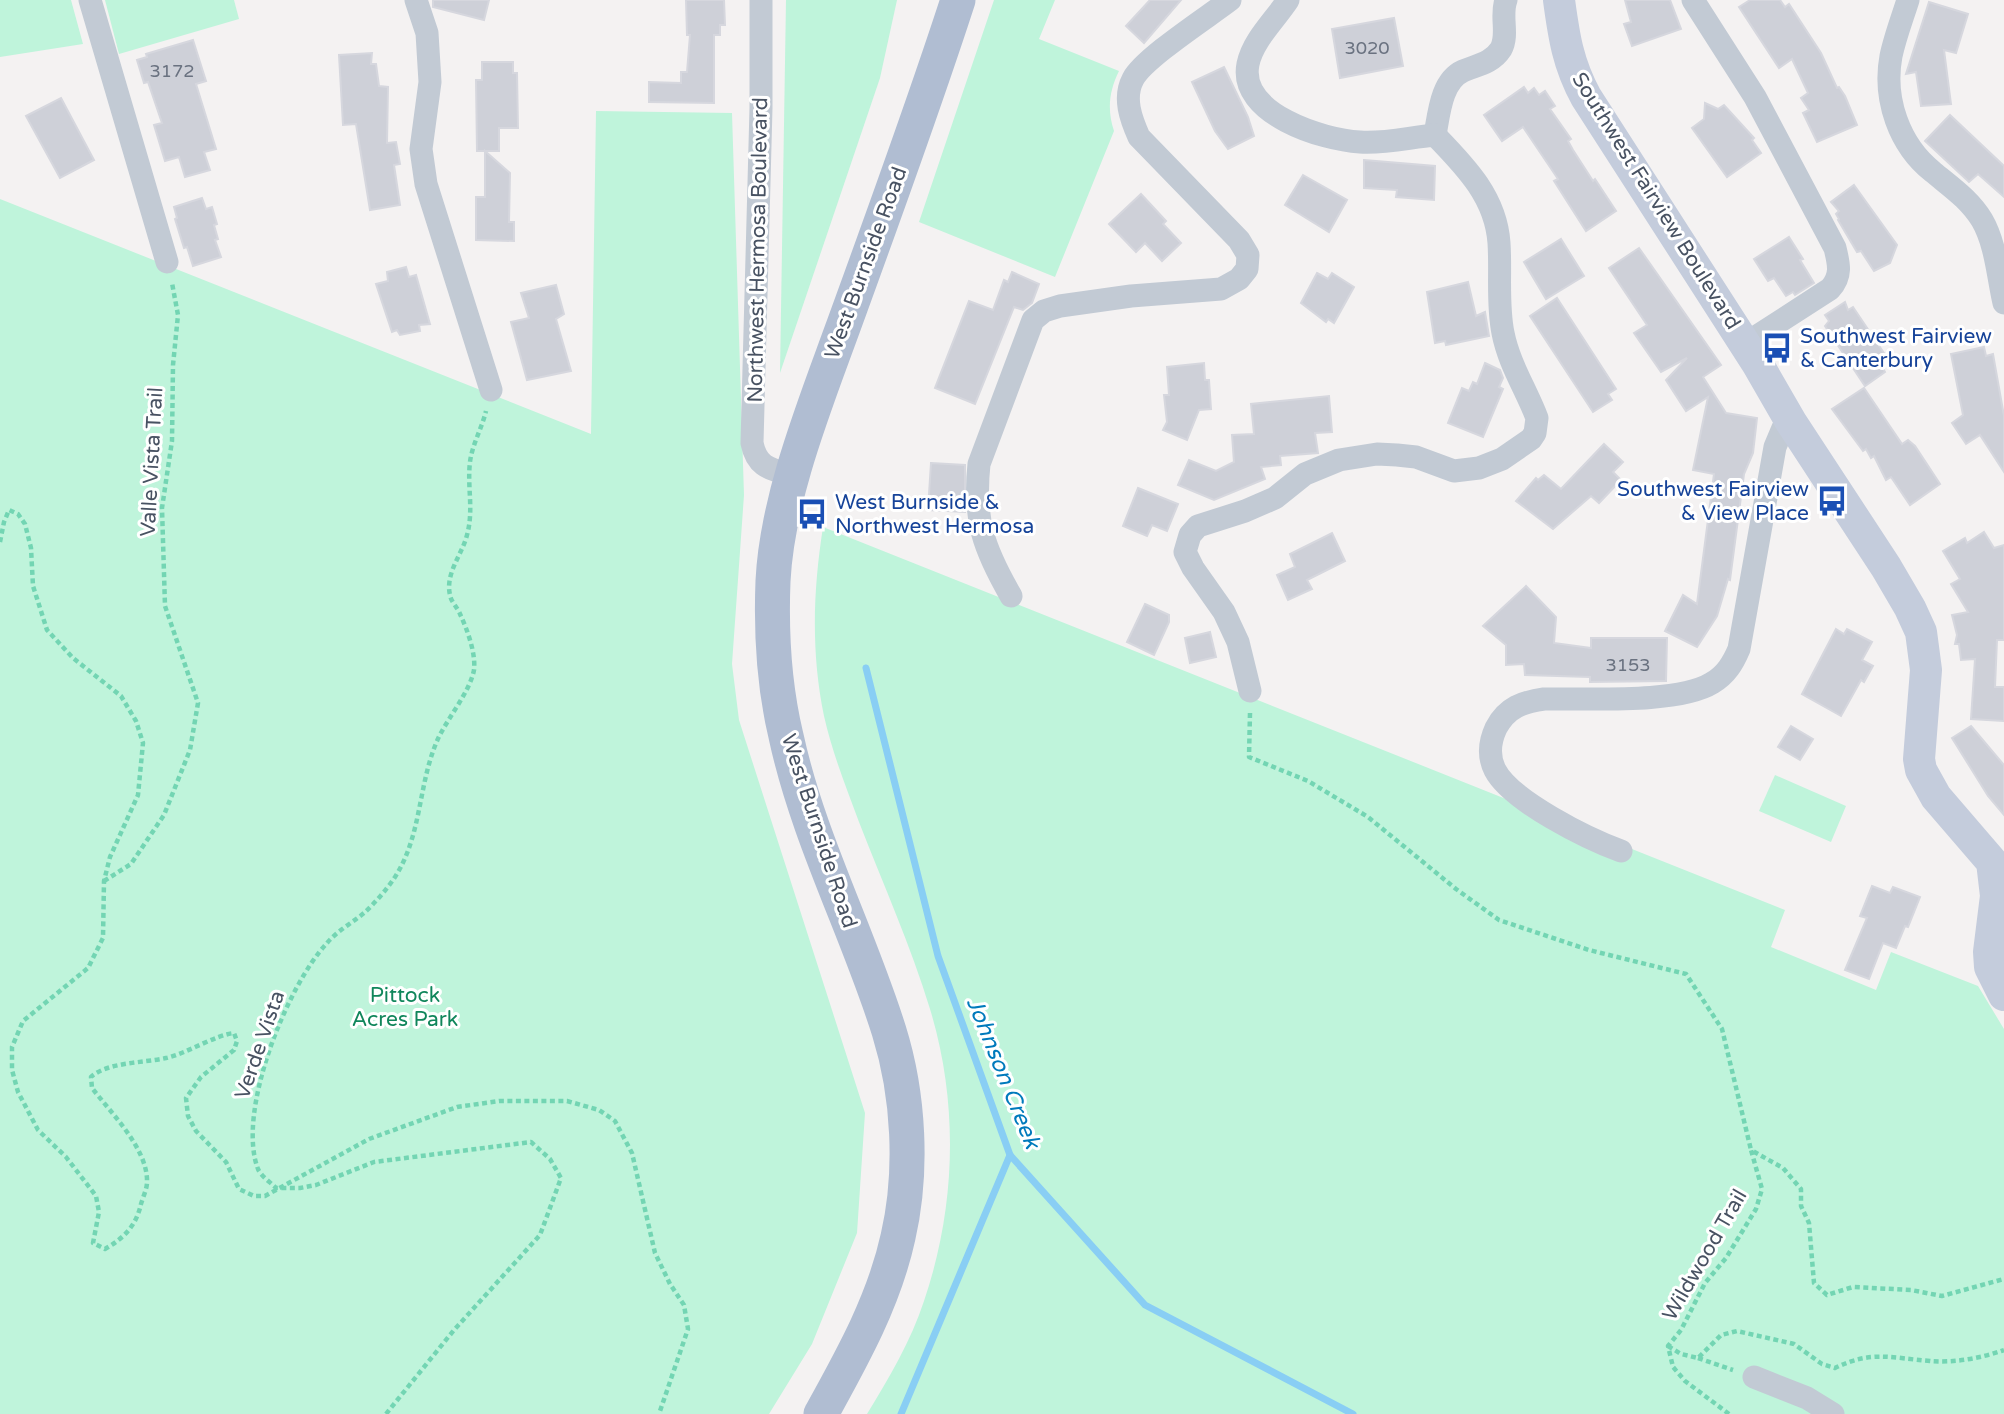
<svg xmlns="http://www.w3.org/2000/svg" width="2004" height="1414" viewBox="0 0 2004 1414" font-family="'Varela Round',sans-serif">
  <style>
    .green { fill: #bff4db }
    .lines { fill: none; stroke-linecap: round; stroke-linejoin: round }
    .stream { stroke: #89cef4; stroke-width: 7 }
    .building { fill: #ced0d8; stroke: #d6d7de; stroke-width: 2 }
    .path { stroke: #73d5b3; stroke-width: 4.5; stroke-dasharray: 5 3.5; stroke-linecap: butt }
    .street { stroke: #c2cad4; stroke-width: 23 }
    .secondary { stroke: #c4ccdc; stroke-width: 32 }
    .primary { stroke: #b0bdd2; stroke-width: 35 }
    .labels { text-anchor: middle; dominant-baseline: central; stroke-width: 6; stroke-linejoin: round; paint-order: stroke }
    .number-label { font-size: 18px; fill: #6a7280 }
    .street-label { font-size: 21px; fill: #485262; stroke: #fff }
    .transit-label { font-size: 21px; fill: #164399; stroke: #fff; text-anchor: start }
    .park-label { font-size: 21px; fill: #10865b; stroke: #fff }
    .water-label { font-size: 23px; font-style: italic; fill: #007abc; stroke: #fff }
  </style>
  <rect width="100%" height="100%" fill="#f4f2f2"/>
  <!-- green -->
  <g class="green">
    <path d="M0,0H71L83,44L0,57Z"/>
    <path d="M105,0H234L239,19L119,54Z"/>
    <path d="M786,0H897L880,78L780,373Z"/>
    <path d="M994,0H1055L1039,39L1119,71C1109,91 1107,110 1114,131L1055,277L919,222Z"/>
    <path d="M596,111L732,113L744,495L732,664L739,720L865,1113L857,1233L812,1344L769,1414H0V199L591,434Z"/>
    <path d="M823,527L1785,910L1771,947L1876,990L1891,952L1978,986L2004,1029V1414H867C889,1378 911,1341 924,1301C956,1207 959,1104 930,1009C911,946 883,884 859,822C846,787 832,752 824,716C811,653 813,591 823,527Z"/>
    <path d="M1775,775L1846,806L1831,842L1759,811Z"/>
  </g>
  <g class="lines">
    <!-- stream -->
    <g class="stream">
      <path d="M866,668L938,956L1010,1155L1145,1305L1353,1414"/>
      <path d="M901,1414L1010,1155"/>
    </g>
  </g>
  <!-- building -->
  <g class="building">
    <path d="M433,0H489L484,20L433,7Z"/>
    <path d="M686,0H724L725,25H720V35H714V103L649,102V82L681,83V72H687L690,35H687Z"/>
    <path d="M1150,0H1181L1144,43L1126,26Z"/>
    <path d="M1625,0H1670L1681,29L1632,46L1624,24L1631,22Z"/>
    <path d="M1750,0H1780L1785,7L1789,4L1821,53L1837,88L1839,87L1845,96L1857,125L1817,142L1803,113L1809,110L1801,98L1808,93L1792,59L1779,68L1739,7Z"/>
    <path d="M1929,2L1968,14L1956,53L1944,50L1951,104L1921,106L1916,72L1906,74Z"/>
    <path d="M1394,18L1403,66L1340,78L1332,29Z"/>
    <path d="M193,40L206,81L196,84L216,149L204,152L210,170L185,177L179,157L165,161L154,125L162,123L148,82L144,83L137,60L147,57L146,54Z"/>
    <path d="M372,53L371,64H376L379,86L388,87L387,143L396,142L400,164L394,165L400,205L370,210L356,124L343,125L339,55Z"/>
    <path d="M482,62H513V73H517L518,128H499V151H477L476,80H482Z"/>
    <path d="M1224,67L1248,117L1254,136L1228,149L1215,131L1192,82Z"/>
    <path d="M1524,87L1528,93L1534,88L1539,95L1545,91L1555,106L1550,109L1571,139L1568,141L1573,150L1593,181L1595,179L1616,211L1586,231L1554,181L1558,179L1523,127L1502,141L1484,115Z"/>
    <path d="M61,98L94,160L60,178L26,116Z"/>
    <path d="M1705,103L1718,109L1724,105L1754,138L1752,140L1761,153L1727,177L1692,128L1704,119Z"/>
    <path d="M1950,115L2004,166V197L1978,174L1969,182L1925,141Z"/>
    <path d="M485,151L510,173L509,222H514V241L476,240V197H485Z"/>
    <path d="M1364,160L1435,166L1434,200L1396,197L1397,190L1364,188Z"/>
    <path d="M1303,175L1347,200L1329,232L1285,205Z"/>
    <path d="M1854,185L1897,245L1890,263L1874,271L1861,251L1857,252L1838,220L1839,219L1836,214L1839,211L1831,202Z"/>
    <path d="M1141,194L1166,221L1163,224L1181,243L1162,261L1145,243L1136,252L1109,224Z"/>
    <path d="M202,198L206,209L212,207L217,224L214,225L218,239L215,240L221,257L193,266L187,247L184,248L175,219L177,218L174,207Z"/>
    <path d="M1789,237L1803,259L1800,260L1814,283L1795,295L1793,292L1786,296L1774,278L1768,281L1754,259Z"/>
    <path d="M1561,239L1584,276L1546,299L1524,262Z"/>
    <path d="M1639,248L1721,365L1703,377L1726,413L1757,418L1753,453L1744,474L1730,580L1728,579L1717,616L1697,647L1665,631L1683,595L1697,604L1714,474L1693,470L1708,397L1686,411L1666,380L1687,358L1661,372L1634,333L1647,325L1609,268Z"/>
    <path d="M406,267L409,277L416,275L430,324L419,325L420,331L400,335L397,330L392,332L376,284L388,281L387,272Z"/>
    <path d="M1012,272L1039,284L1032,303L1023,310L1014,307L975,404L935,388L969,301L993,310L1004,280L1008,282Z"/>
    <path d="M1317,273L1328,279L1332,273L1354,287L1334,323L1328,319L1326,322L1301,303Z"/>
    <path d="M1468,282L1476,316L1485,312L1489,336L1446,345L1445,341L1435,343L1427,292Z"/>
    <path d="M556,285L564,314L556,319L571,371L527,380L511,322L529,318L521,293Z"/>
    <path d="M1557,298L1616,389L1608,394L1612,400L1593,412L1530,316Z"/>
    <path d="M1845,302L1848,310L1853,307L1886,356L1878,360L1885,372L1865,386L1825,326L1829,321L1825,315Z"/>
    <path d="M1984,347L1986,356L1993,354L2004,416V472L1980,435L1966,444L1952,423L1963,415L1951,354Z"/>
    <path d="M1204,363L1205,380H1209L1211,409L1199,410L1187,440L1163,430L1167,422L1164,395H1169L1167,367Z"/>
    <path d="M1485,363L1500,370L1503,378L1499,387L1503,389L1483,437L1448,423L1462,388L1469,391L1473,382L1477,384Z"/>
    <path d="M1864,388L1902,444L1908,440L1915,446L1940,484L1910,505L1891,477L1886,480L1874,456L1871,458L1866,449L1863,451L1832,409Z"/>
    <path d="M1329,396L1332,432L1315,433L1318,453L1280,456L1281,465L1261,467L1265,479L1214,500L1178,485L1189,460L1216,471L1234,462L1232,435L1254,434L1251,404Z"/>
    <path d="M1604,444L1623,462L1613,472L1621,480L1599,503L1591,496L1553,529L1516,501L1536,478L1538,480L1544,475L1561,489Z"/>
    <path d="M931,463L965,465V512L928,510Z"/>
    <path d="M1138,488L1178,504L1167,531L1152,525L1147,536L1123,526Z"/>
    <path d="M1984,532L1994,548L2004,545V640H1997L1995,687H2004V721L1971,719L1975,659L1961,660L1959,644H1955L1957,635L1952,615L1968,612L1951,584L1960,579L1943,551L1965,538L1967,543Z"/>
    <path d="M1332,533L1345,561L1307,580L1312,589L1288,600L1277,575L1295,567L1290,554Z"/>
    <path d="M1526,586L1556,617L1554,643L1591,648V638H1667L1666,681L1590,682V677L1525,675L1524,664L1506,665V645L1483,626Z"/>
    <path d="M1145,604L1169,615V622L1154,655L1127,642Z"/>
    <path d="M1836,629L1844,634L1847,629L1872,642L1862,660L1873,666L1864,682L1861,680L1841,716L1802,694Z"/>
    <path d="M1210,632L1216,657L1190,663L1185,638Z"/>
    <path d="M1791,726L1813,739L1800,760L1778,747Z"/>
    <path d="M1971,726L2004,765V815L1988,796L1952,738Z"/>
    <path d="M1872,886L1890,893L1893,887L1920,897L1908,927L1905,926L1896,948L1883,943L1869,979L1845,970L1867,918L1860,916Z"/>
  </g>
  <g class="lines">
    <!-- path -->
    <g class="path">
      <path d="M0,542L4,522L9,510L18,514L25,524L31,548L33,586L47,630L73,658L121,696L136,721L143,743L138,795L110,857L104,881L103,938L88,968L23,1021L12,1047V1070L18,1092L38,1130L66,1157L96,1196L99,1212L93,1243L105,1249C124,1238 136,1226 141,1204C143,1197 147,1189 147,1182C148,1149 111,1113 92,1088L91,1077C107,1062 144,1063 166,1058C188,1053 215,1035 234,1033L237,1041L234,1050L201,1077L186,1098L188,1116L196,1131L226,1162L239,1189L254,1196H265L369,1139L457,1107L499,1101H567L599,1110L615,1121L632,1153L655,1253L670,1284L684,1305L688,1329L659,1414"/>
      <path d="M1250,713L1249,757L1308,781L1368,817L1456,889L1499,920L1589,950L1686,974L1722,1029L1751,1150"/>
      <path d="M104,881L131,864L164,815L190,750L198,703L165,606L162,508L172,441L173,365L178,315L172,283"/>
      <path d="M1668,1346L1681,1354L1698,1358L1721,1335L1737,1331L1794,1344L1822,1364L1835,1368C1872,1350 1891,1358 1930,1361C1954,1363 1982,1358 2004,1350"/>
      <path d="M1698,1358L1733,1370"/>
      <path d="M386,1414L454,1330L540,1235L561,1178L550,1159L531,1142L374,1162L316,1185L300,1188H276C270,1182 261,1176 258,1169C236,1112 287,986 327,943C337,931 352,923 364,913C375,903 387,889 395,877C422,835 418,785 437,741C446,720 470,692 474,670C476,653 467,629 460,614C458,608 451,602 450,595C445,573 462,555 467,535C474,510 467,487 470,462C472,445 482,428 486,411"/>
      <path d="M1729,1414L1685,1381L1673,1367L1668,1346L1681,1330L1705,1283L1726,1258L1756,1209L1762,1189L1751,1150L1783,1168L1801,1189V1206L1809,1223L1814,1283L1827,1295L1853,1287L1911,1290L1942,1296L2004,1279"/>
    </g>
    <!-- street -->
    <g class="street">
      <path d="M90,0L167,262"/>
      <path d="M416,0L427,33L430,82L421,149L426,184L491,390"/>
      <path d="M761,0V108L752,443C757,468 771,469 793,476"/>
      <path d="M1693,0L1755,97L1835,248C1839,264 1842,276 1830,289L1745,344"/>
      <path d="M1908,0C1902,19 1895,37 1891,56C1883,99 1899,145 1933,172C1951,187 1969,199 1982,220C1996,244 1998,277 2004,303"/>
      <path d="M1435,135C1439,114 1441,81 1463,71C1477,65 1492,63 1501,49C1509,34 1500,16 1506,0"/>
      <path d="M1011,596C984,549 973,520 979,464L1033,320L1044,311L1060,306L1131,296L1221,289L1239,279L1247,269L1248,255L1239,240L1139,137C1131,119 1123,98 1133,79C1144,58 1208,17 1230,0"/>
      <path d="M1250,691L1238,642L1224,612L1193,568L1185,552L1190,535L1198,526L1245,511L1275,498L1305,474L1339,460L1377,454L1397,455L1416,457L1454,471L1479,468L1502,459L1531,439L1535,433L1537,418C1526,389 1509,364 1503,333C1497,304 1501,272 1499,243C1496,197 1465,166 1435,135C1411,137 1384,144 1360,142C1323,140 1238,114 1248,64C1253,40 1275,20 1288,0"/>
      <path d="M1621,851C1588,839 1511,801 1495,770C1488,756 1490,741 1496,728C1507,707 1523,702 1544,699C1587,698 1678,704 1712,683C1726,675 1733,663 1739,649L1775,447L1783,428L1791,422"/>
      <path d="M1754,1377L1807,1398L1833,1414"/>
    </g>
    <!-- secondary -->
    <path class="secondary" d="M1559,0C1564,37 1568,64 1586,97L1757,363L1791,422L1886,567L1910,608L1921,632L1926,670L1919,759L1921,770L1936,797L1992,862L1996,896L1989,952L1990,967L2004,995"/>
    <!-- primary -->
    <path class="primary" d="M821,1414C852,1358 884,1301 898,1237C913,1172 909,1095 889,1031C858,932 808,838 786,736C774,686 771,632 773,581C777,499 814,407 842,330C882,220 922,111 958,0"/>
  </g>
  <!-- icons -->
  <defs>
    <g id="bus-bare" transform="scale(2.415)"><path d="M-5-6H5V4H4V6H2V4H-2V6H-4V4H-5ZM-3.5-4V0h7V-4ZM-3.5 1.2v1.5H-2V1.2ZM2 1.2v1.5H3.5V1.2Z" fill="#1a4fb4" stroke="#fff" stroke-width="2.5" paint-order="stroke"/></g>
  </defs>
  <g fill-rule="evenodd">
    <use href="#bus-bare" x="1777" y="348"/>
    <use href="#bus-bare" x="1832" y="501"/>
    <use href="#bus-bare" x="812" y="514"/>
  </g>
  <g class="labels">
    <!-- number labels -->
    <g class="number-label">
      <text x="1367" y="48">3020</text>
      <text x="172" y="71">3172</text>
      <text x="1628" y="665">3153</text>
    </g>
    <!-- street labels -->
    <g class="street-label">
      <text transform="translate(1656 201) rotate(58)">Southwest Fairview Boulevard</text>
      <text transform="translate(758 250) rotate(-89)">Northwest Hermosa Boulevard</text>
      <text transform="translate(866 263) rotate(-70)">West Burnside Road</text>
      <text transform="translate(152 462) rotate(-87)">Valle Vista Trail</text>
      <text transform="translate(819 831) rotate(72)">West Burnside Road</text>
      <text transform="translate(260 1045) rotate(-71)">Verde Vista</text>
      <text transform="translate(1705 1255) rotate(-60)">Wildwood Trail</text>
    </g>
    <!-- transit labels -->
    <g class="transit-label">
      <text x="1800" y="336">Southwest Fairview<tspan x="1800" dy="24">&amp; Canterbury</tspan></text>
      <text x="1809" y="489" text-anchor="end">Southwest Fairview<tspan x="1809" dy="24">&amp; View Place</tspan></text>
      <text x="835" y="502">West Burnside &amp;<tspan x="835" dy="24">Northwest Hermosa</tspan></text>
    </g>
    <!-- park labels -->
    <g class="park-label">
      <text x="405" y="995">Pittock<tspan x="405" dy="24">Acres Park</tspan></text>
    </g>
    <!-- water labels -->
    <g class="water-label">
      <text transform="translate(1003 1073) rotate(68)">Johnson Creek</text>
    </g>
  </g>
</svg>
